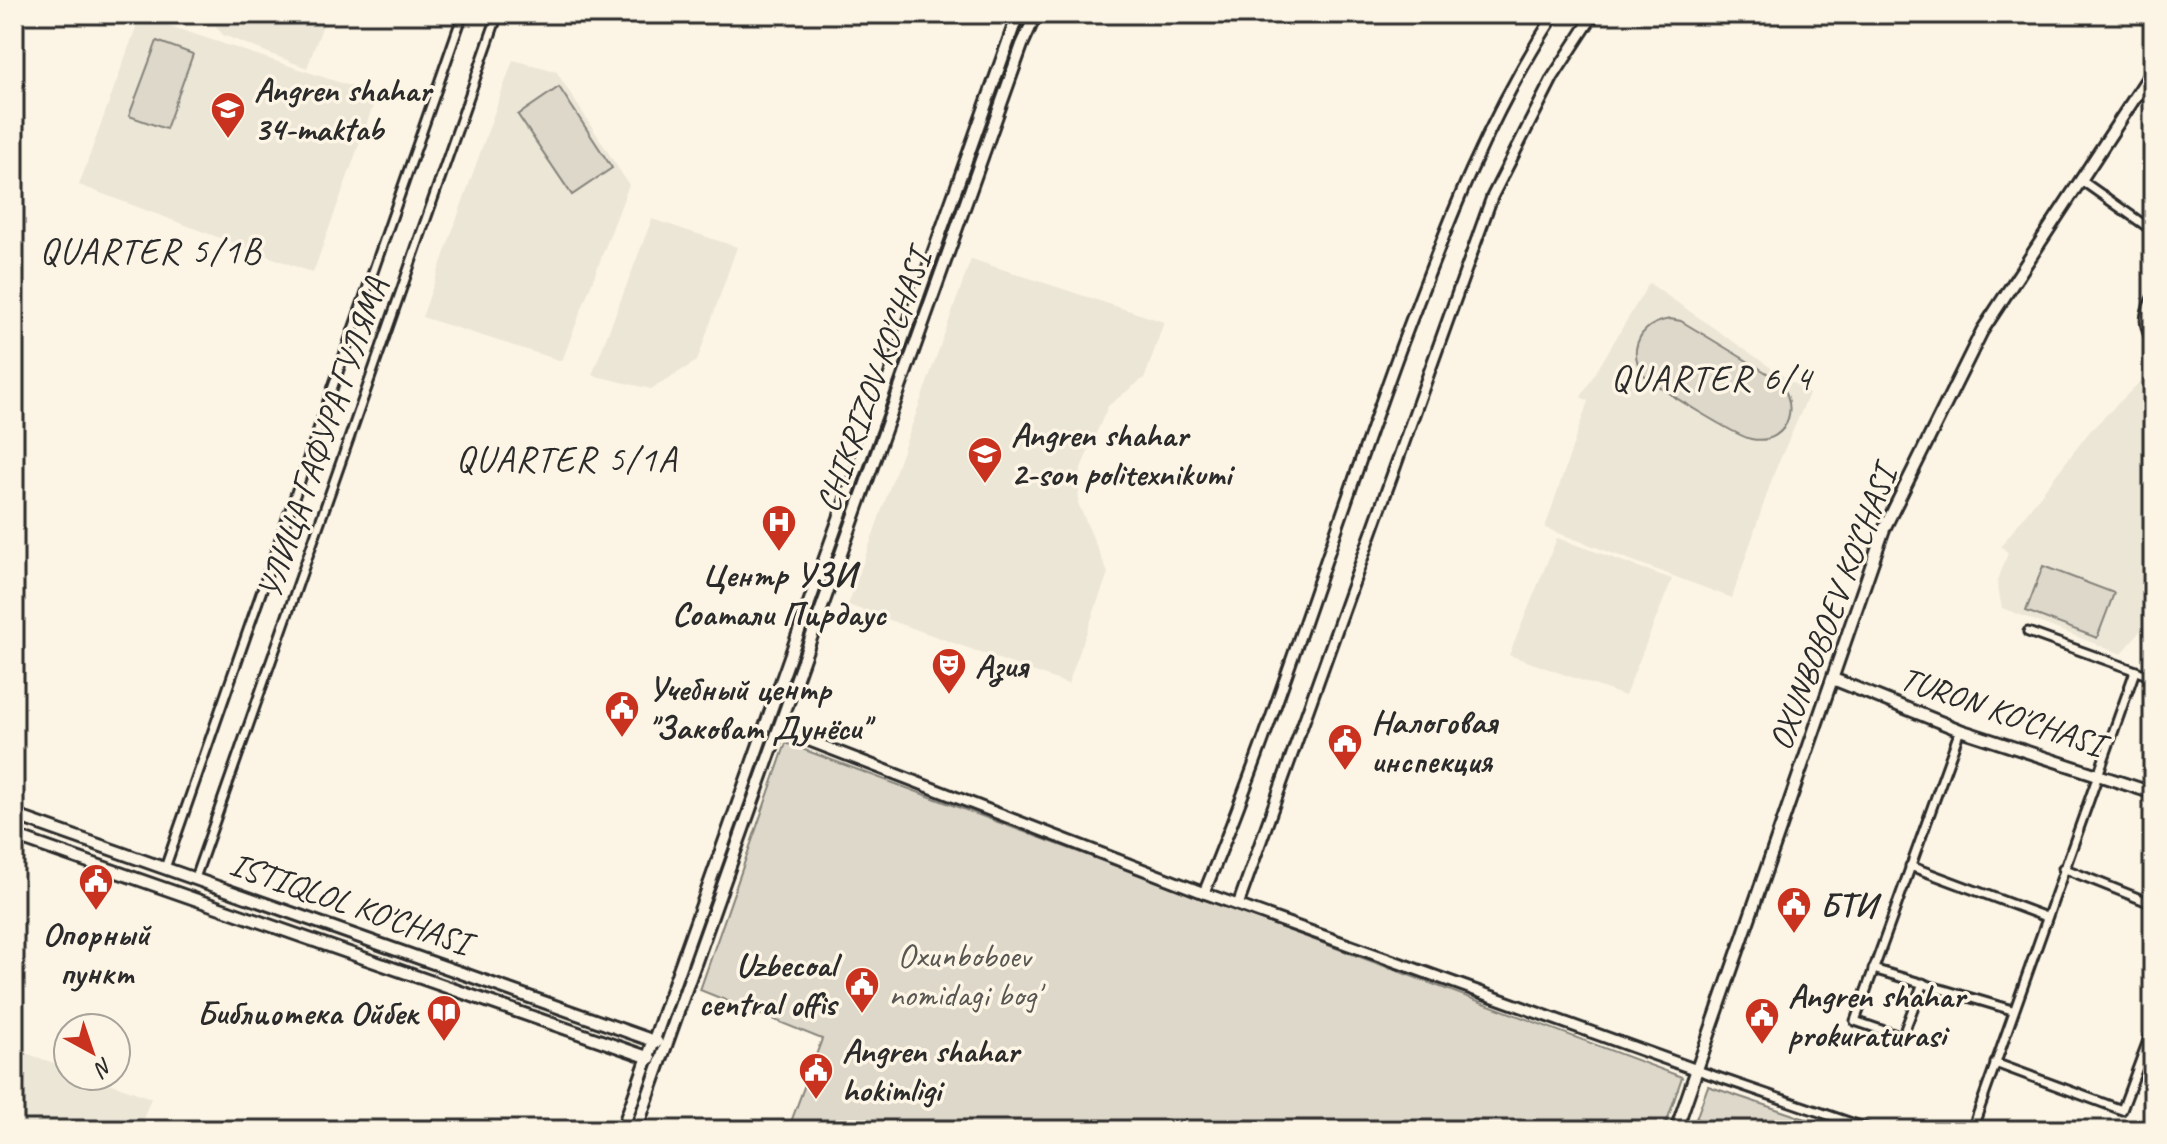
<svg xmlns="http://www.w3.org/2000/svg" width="2167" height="1144" viewBox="0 0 2167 1144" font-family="Caveat,sans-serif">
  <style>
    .built { fill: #ece6d7 }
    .green { fill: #ded8ca; stroke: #84827a; stroke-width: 2 }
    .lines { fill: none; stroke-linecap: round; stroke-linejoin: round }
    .minor-casing { stroke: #2b2b2b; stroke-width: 13 }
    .tertiary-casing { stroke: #2b2b2b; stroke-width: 15 }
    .secondary-casing { stroke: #2b2b2b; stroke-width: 16 }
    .minor { stroke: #fcf5e5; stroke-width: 7 }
    .tertiary { stroke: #fcf5e5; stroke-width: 9 }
    .secondary { stroke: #fcf5e5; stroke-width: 10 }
    .labels { text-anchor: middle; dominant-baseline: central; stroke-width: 7; stroke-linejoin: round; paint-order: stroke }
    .poi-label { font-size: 34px; font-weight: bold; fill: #2b2b2b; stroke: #fcf5e5; text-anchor: start }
    .street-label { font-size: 34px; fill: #2b2b2b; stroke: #fcf5e5 }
    .park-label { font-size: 34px; fill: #585653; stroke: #fcf5e5 }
    .neighbourhood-label { font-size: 36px; letter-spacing: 2px; fill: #2b2b2b; stroke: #fcf5e5 }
  </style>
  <rect width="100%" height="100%" fill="#fcf5e5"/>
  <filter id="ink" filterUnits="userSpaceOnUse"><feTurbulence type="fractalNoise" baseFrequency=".0125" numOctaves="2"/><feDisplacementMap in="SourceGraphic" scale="16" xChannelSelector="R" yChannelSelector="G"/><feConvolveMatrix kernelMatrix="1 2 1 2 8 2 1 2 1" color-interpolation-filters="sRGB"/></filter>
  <g filter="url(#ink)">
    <!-- built -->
    <g class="built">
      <path d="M214,14H327L307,68L223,35L212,21Z"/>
      <path d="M140,16L377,95L313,273L79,185Z"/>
      <path d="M513,60L556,71L629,185L562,361L422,317Z"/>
      <path d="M652,219L737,247L697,361L651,389L592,375Z"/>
      <path d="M971,259L1164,322L1145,377L1108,406L1081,468L1078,503L1108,573L1068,684L848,605Z"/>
      <path d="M1649,283L1809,394L1774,473L1732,598L1545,528L1588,401L1581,397Z"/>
      <path d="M2150,372L2153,379V614L2122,654L2002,608L1997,583L2008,553L2001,546L2090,431Z"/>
      <path d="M1557,538L1672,579L1625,696L1509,655Z"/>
      <path d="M14,1049L68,1068V1076H90L151,1098L139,1130H14Z"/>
    </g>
    <!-- green -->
    <g class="green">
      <path d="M157,41L193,54L166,129L129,116Z"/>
      <path d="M559,87L612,168L572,195L518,115Z"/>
      <path d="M1670,319L1681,321C1711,339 1741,357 1770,375C1804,396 1791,447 1751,439C1736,436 1658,388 1646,377C1639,370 1635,359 1636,349C1639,330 1653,322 1670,319Z"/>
      <path d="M2043,566L2114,593L2097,638L2026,611Z"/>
      <path d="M786,743L1682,1077L1664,1130H788L822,1039L700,990Z"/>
      <path d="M1708,1086L1838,1130H1692Z"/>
    </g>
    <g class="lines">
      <!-- minor casing -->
      <g class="minor-casing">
        <g id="minor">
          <path d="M2081,180L2153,231"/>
          <path d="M2153,296C2142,316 2143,325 2153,345"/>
          <path d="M2028,632L2153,677"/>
          <path d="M1910,866L2046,917"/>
          <path d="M165,868L463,14"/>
          <path d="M2063,868L2153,904"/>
          <path d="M195,878L498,14"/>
          <path d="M1873,969L2012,1010"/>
          <path d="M1923,983L1902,1037L1855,1021L1960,730"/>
          <path d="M1995,1063L2122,1110L2153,1027"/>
          <path d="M1697,1070L1872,1130"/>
          <path d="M1972,1130L2135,671"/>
        </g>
      </g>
      <!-- tertiary casing -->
      <g class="tertiary-casing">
        <g id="tertiary">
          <path d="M779,729L1204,893L1697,1070"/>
          <path d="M1204,893C1278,714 1334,529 1401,347C1446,228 1485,122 1555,14"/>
          <path d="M1238,905L1492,197L1553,77L1594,14"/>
        </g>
      </g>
      <!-- secondary casing -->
      <g class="secondary-casing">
        <g id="secondary">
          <path d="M1833,679L1960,730L2153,793"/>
          <path d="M14,815L657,1042"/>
          <path d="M14,836L650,1058"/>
          <path d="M622,1130L1018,14"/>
          <path d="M636,1130L1022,45L1036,14"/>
          <path d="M1676,1130L1884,529L1982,331L2153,70"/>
        </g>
      </g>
      <!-- minor -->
      <use href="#minor" class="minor"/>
      <!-- tertiary -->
      <use href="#tertiary" class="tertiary"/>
      <!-- secondary -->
      <use href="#secondary" class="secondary"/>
    </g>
  </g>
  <!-- icons -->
  <defs>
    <g id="school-pin" transform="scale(1.8)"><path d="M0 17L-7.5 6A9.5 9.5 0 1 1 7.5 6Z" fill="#c8321e" stroke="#fcf5e5"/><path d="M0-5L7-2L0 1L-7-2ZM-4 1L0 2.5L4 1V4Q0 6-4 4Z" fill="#fff"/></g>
    <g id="university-pin" transform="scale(1.8)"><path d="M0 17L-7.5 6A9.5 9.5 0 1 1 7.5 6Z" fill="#c8321e" stroke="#fcf5e5"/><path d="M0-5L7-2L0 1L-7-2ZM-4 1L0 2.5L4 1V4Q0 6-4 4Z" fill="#fff"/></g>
    <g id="hospital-pin" transform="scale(1.8)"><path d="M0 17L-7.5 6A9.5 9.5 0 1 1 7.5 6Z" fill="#c8321e" stroke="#fcf5e5"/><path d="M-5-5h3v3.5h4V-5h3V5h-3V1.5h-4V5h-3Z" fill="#fff"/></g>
    <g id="theatre-pin" transform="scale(1.8)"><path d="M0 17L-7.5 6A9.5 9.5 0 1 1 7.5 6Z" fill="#c8321e" stroke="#fcf5e5"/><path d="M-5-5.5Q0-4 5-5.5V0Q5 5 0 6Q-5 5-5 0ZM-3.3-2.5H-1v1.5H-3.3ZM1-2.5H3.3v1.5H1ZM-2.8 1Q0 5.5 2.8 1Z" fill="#fff"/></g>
    <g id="civic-pin" transform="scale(1.8)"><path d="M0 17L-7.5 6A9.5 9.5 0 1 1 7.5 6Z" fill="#c8321e" stroke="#fcf5e5"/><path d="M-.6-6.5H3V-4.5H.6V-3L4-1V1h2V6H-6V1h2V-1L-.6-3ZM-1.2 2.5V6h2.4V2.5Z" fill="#fff"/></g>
    <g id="library-pin" transform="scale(1.8)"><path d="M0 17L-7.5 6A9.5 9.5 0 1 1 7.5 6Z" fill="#c8321e" stroke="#fcf5e5"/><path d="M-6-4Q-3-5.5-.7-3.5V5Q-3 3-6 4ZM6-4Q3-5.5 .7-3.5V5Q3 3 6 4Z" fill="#fff"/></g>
  </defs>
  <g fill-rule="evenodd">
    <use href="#school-pin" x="228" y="109"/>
    <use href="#university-pin" x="985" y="454"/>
    <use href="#hospital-pin" x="779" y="522"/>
    <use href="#theatre-pin" x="949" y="665"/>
    <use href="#civic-pin" x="622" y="708"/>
    <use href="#civic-pin" x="1345" y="741"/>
    <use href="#civic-pin" x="96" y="881"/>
    <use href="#civic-pin" x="1794" y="904"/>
    <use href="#civic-pin" x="862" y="984"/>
    <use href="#library-pin" x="444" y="1012"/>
    <use href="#civic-pin" x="1762" y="1015"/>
    <use href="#civic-pin" x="816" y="1070"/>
  </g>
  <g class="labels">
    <!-- poi labels -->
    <g class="poi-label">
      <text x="254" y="89">Angren shahar<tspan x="254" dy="39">34-maktab</tspan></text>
      <text x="1011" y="434">Angren shahar<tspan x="1011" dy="39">2-son politexnikumi</tspan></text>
      <text x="779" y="574" text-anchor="middle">Центр УЗИ<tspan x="779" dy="39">Соатали Пирдаус</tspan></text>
      <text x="975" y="665">Азия</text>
      <text x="648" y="688">Учебный центр<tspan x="648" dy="39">"Заковат Дунёси"</tspan></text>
      <text x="1371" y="721">Налоговая<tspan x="1371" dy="39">инспекция</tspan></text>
      <text x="1820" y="904">БТИ</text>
      <text x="96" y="933" text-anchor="middle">Опорный<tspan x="96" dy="39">пункт</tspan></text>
      <text x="836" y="964" text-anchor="end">Uzbecoal<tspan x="836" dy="39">central offis</tspan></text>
      <text x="1788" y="995">Angren shahar<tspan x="1788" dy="39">prokuraturasi</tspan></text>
      <text x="418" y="1012" text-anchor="end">Библиотека Ойбек</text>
      <text x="842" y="1050">Angren shahar<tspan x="842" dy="39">hokimligi</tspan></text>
    </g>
    <!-- street labels -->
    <g class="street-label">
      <text transform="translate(873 381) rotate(-70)">CHIKRIZOV KO'CHASI</text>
      <text transform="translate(322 438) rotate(-71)">УЛИЦА ГАФУРА ГУЛЯМА</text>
      <text transform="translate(1832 608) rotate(-69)">OXUNBOBOEV KO'CHASI</text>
      <text transform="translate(2002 711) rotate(19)">TURON KO'CHASI</text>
      <text transform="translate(350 903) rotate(19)">ISTIQLOL KO'CHASI</text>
    </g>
    <!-- park labels -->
    <g class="park-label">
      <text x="964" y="955">Oxunboboev<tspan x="964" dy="39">nomidagi bog'</tspan></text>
    </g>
    <!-- neighbourhood labels -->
    <g class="neighbourhood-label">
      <text x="151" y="251">QUARTER 5/1B</text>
      <text x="1712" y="378">QUARTER 6/4</text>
      <text x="567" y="459">QUARTER 5/1A</text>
    </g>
  </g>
  <!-- margin -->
  <rect width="2167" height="1144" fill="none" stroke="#fcf5e5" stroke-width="48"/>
  <rect x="24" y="24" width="2119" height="1096" fill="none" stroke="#2b2b2b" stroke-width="3" filter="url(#ink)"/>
  <!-- north arrow -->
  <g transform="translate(92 1052) rotate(140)"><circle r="38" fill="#fcf5e5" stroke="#a8a49b" stroke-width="2"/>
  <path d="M0-6L14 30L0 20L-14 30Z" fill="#c8321e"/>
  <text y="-12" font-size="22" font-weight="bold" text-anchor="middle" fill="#2b2b2b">N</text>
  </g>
</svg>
